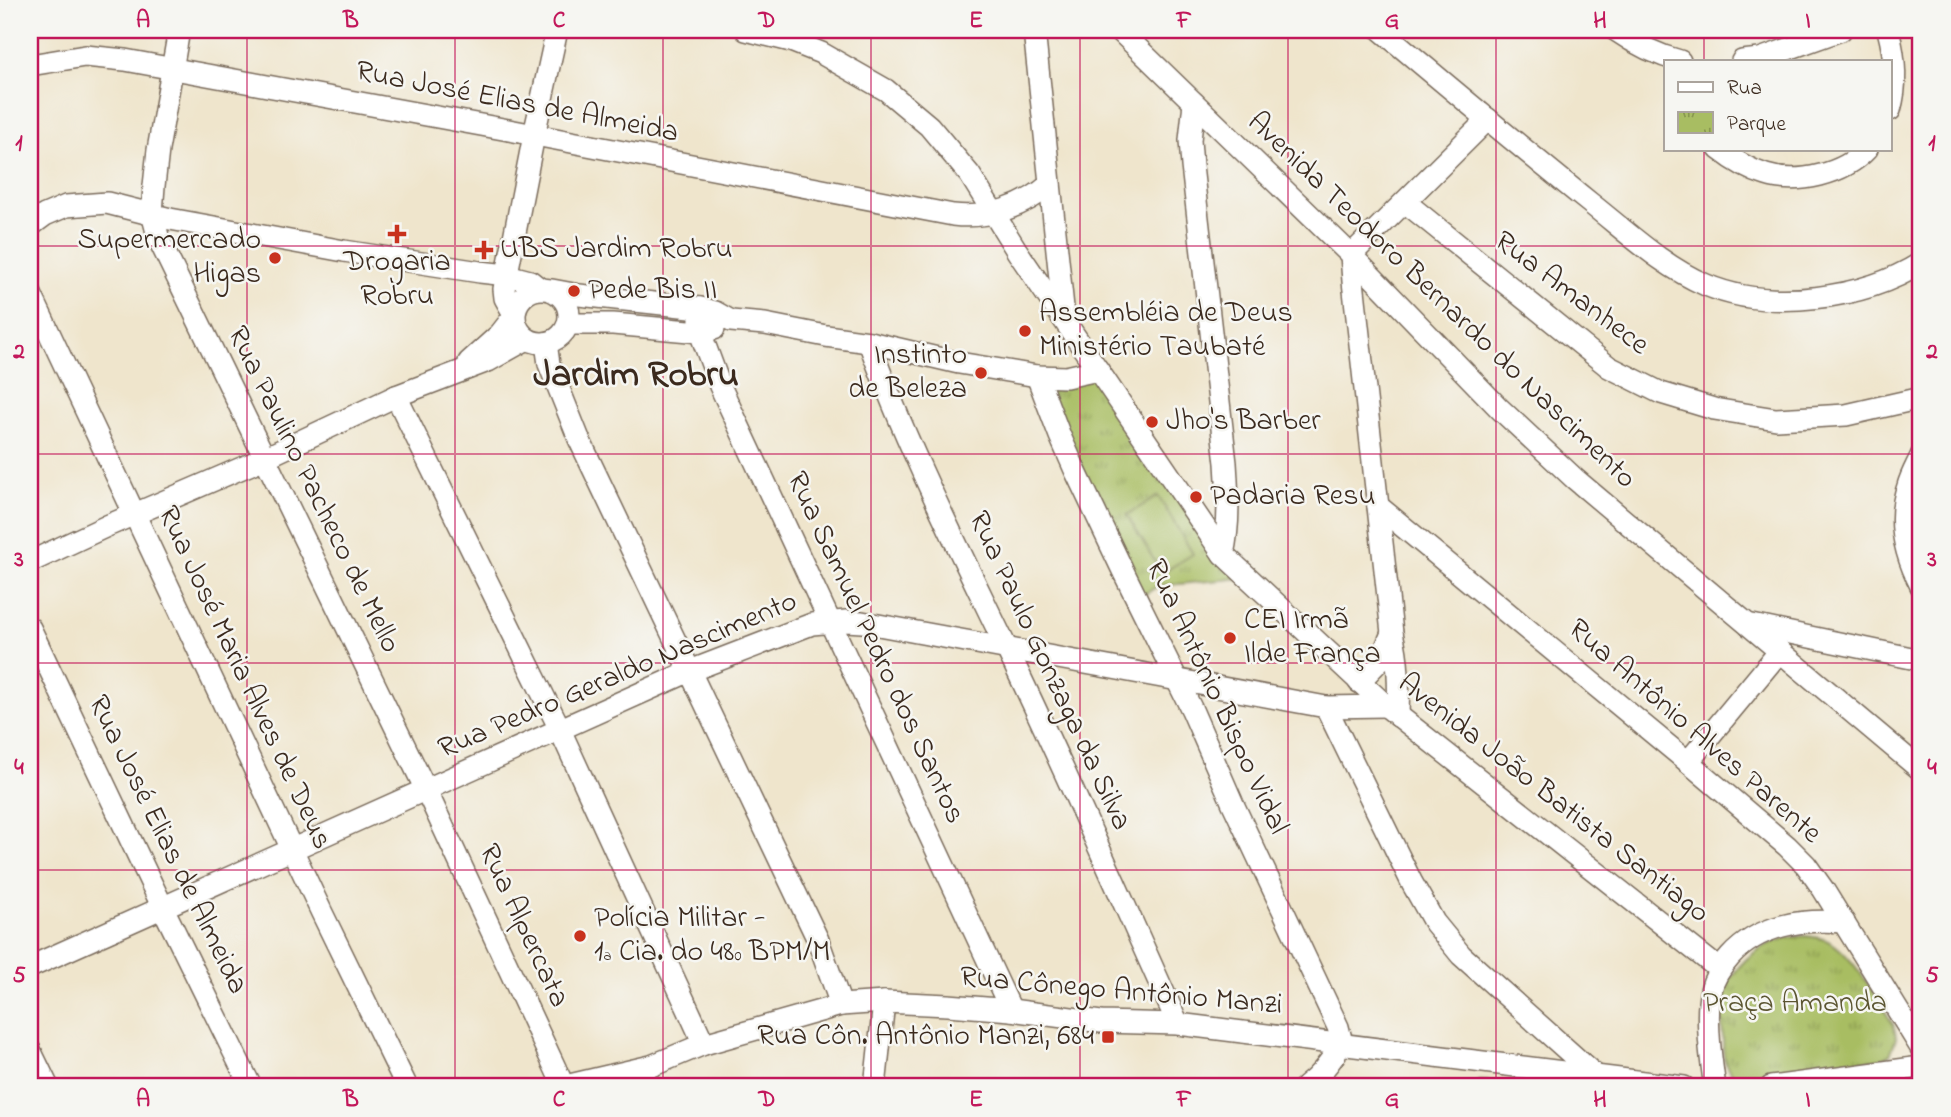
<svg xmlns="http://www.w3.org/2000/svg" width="1951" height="1117" viewBox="0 0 1951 1117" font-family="'Indie Flower',sans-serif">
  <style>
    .park { fill: url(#park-tufts); stroke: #727440; stroke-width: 2 }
    .garden { fill: #a8bd62; stroke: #727440; stroke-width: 2 }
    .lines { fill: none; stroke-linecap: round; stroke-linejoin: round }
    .minor-casing { stroke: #7a6b5b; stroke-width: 24 }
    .minor { stroke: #fff; stroke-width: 21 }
    .grid { fill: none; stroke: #c2185b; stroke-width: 2; stroke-opacity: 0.55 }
    .poi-dot { fill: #c8321e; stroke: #f6f6f2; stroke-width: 2.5 }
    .labels { text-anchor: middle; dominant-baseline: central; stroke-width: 5; stroke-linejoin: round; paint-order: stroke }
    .street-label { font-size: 30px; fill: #3b2a1e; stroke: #f6f6f2 }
    .poi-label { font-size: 30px; fill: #3b2a1e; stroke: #f6f6f2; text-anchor: start }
    .park-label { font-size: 30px; fill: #5c5632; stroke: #f6f6f2 }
    .district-label { font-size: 37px; font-weight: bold; fill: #3b2a1e; stroke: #f6f6f2 }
    .neatline { fill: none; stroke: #c2185b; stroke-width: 2.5 }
    .grid-label { font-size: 23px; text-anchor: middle; font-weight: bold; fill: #c2185b }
  </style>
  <defs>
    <pattern id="park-tufts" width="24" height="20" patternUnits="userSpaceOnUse" patternTransform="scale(1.75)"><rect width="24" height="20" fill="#a8bd62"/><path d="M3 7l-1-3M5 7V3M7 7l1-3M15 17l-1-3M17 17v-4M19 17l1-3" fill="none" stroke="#8a9a50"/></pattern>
  </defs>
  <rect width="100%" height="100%" fill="#f6f6f2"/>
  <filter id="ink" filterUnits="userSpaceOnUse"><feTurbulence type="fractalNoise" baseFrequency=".0143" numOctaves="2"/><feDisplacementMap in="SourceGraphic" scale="14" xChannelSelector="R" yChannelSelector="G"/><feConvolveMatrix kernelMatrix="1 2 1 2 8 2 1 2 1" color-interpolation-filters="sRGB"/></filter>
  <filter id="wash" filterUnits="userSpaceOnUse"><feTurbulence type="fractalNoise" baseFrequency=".00686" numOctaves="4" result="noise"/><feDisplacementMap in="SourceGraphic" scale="28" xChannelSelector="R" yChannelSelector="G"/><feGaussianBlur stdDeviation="1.57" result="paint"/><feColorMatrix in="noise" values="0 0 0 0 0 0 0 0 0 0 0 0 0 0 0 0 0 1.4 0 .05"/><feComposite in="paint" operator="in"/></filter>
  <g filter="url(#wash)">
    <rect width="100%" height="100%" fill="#efe5cc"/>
    <!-- park -->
    <g class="park">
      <path d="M1097,373L1242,578L1158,586L1137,599L1038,377Z"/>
      <path d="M1806,936C1815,937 1824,938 1832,943C1855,958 1879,1002 1894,1026L1896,1038L1890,1055L1883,1058L1782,1073L1734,1075C1723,1067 1723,1052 1723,1040C1722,1023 1720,1002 1727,985C1729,979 1734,973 1739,967C1757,946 1778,937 1806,936Z"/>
      <path d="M1479,1081L1556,1087H1477Z"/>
    </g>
    <!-- garden -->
    <path class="garden" d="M1158,496L1193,554L1162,573L1127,515Z"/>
  </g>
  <g filter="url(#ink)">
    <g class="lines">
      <!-- minor casing -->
      <g class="minor-casing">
        <g id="minor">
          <path d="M179,30L158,150L154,186L152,213L159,240L426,790L564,1087"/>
          <path d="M746,30L791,41L821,53L886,90L929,126L970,175L1017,251L1223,554L1386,706L1719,969"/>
          <path d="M1034,30L1064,317"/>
          <path d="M1119,30L1351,255L1500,409L1575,479L1921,770"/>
          <path d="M1381,30C1450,88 1519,146 1590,203C1627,232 1662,266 1706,285C1770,312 1864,299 1921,263"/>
          <path d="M1615,30C1635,44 1657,55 1680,61"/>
          <path d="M1888,30C1895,56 1898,83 1890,110"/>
          <path d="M1742,61L1760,59L1841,30"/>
          <path d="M30,65L85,56L125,60L514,131L953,215C987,219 1025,207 1050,184"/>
          <path d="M1194,103L1190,140L1192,166L1226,463C1228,494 1230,524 1223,554"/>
          <path d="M1719,149C1733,160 1749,170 1766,175C1798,185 1844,174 1867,149"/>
          <path d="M1405,202L1609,367L1661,393L1714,409L1776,419L1846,415L1921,398"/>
          <path d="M30,226L45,215L66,206L107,203L170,219L344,251L480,272L507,275L530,281L539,288"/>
          <circle cx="542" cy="316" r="27"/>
          <path d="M552,290L579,295L700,308L715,312L731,321L765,324L826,336L869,342L959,363L1037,376L1066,377L1098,370"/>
          <path d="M30,292L322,913L407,1087"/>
          <path d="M700,308V332L720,386L1011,1010"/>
          <path d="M514,314L505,298L504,289L534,135L557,30"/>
          <path d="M568,324H613L700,332L714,329"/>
          <path d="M869,342C907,447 958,547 1006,647C1066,771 1121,898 1178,1024"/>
          <path d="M546,343L549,364L579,439L818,940L841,1005"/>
          <path d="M469,362L500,334L514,316"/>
          <path d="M1037,376L1060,436L1075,470L1125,575L1192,710L1233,804L1338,1027L1342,1043C1332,1060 1321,1075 1305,1087"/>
          <path d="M396,396L555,719L704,1044"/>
          <path d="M1921,456C1917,465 1911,475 1908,486C1896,520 1905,555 1921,586"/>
          <path d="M1378,506L1688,762L1787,846L1806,865L1823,889L1921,1048"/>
          <path d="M30,562L107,526L258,461L396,396L488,361L527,339"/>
          <path d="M1752,625L1921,660"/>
          <path d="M30,628L163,908L251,1087"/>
          <path d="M1359,682L1381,659L1392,633"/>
          <path d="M1326,707L1412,883L1434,922L1461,955L1596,1076"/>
          <path d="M1398,716C1399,687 1399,661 1392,633L1353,281L1351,255L1488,119"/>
          <path d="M1688,762L1780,651"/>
          <path d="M30,967L690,671L812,624L846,621L862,622L1326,707L1386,706"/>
          <path d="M30,1050L48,1087"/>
          <path d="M561,1087L651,1066L704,1044L841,1005L884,1002L948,1005L1011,1010L1101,1022L1178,1024L1684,1087"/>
          <path d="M875,1087L884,1002"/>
          <path d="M1715,1087C1711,1061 1705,1015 1711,990C1714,977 1721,967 1730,957C1760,924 1801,919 1844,922"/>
          <path d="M1771,1087L1921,1067"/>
        </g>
      </g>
      <!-- minor -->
      <use href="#minor" class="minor"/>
    </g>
  </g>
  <!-- grid -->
  <path class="grid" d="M247,30V1087M455,30V1087M663,30V1087M871,30V1087M1080,30V1087M1288,30V1087M1496,30V1087M1704,30V61M1704,149V1087M30,246H1921M30,454H1921M30,663H1921M30,870H1921"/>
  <!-- markers -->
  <g class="poi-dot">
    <path d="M393.5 223.5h7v7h7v7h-7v7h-7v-7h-7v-7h7z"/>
    <path d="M480.5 239.5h7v7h7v7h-7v7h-7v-7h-7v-7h7z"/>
    <circle cx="275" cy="258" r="7"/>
    <circle cx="574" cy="291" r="7"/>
    <circle cx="1025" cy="331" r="7"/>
    <circle cx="981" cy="373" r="7"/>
    <circle cx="1152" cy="422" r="7"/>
    <circle cx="1196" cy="497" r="7"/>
    <circle cx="1230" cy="638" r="7"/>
    <circle cx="580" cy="936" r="7"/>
    <rect x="1101" y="1030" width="14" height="14" rx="3.5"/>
  </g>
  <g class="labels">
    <!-- street labels -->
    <g class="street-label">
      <text transform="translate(517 103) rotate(11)">Rua José Elias de Almeida</text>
      <text transform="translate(1571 294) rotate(37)">Rua Amanhece</text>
      <text transform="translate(1441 301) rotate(44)">Avenida Teodoro Bernardo do Nascimento</text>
      <text transform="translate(313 490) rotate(64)">Rua Paulino Pacheco de Mello</text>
      <text transform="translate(875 648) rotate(65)">Rua Samuel Pedro dos Santos</text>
      <text transform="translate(1049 671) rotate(65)">Rua Paulo Gonzaga da Silva</text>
      <text transform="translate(618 676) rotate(-23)">Rua Pedro Geraldo Nascimento</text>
      <text transform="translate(244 678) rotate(65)">Rua José Maria Alves de Deus</text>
      <text transform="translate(1216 697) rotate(65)">Rua Antônio Bispo Vidal</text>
      <text transform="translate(1694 732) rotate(41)">Rua Antônio Alves Parente</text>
      <text transform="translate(1553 799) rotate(38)">Avenida João Batista Santiago</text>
      <text transform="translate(167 845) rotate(64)">Rua José Elias de Almeida</text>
      <text transform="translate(523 926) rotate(65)">Rua Alpercata</text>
      <text transform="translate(1121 992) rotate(5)">Rua Cônego Antônio Manzi</text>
    </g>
    <!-- poi labels -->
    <g class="poi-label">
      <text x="261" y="241" text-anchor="end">Supermercado<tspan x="261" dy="34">Higas</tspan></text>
      <text x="500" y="250">UBS Jardim Robru</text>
      <text x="397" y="263" text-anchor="middle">Drogaria<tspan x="397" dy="34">Robru</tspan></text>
      <text x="588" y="291">Pede Bis II</text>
      <text x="1039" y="314">Assembléia de Deus<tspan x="1039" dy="34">Ministério Taubaté</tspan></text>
      <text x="967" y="356" text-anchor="end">Instinto<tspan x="967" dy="34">de Beleza</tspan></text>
      <text x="1166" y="422">Jho's Barber</text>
      <text x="1210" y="497">Padaria Resu</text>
      <text x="1244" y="621">CEI Irmã<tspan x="1244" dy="34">Ilde França</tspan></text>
      <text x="594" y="919">Polícia Militar -<tspan x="594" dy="34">1ª Cia. do 48º BPM/M</tspan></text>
      <text x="1094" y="1037" text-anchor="end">Rua Côn. Antônio Manzi, 684</text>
    </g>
    <!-- park labels -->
    <g class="park-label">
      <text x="1795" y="1004">Praça Amanda</text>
    </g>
    <!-- district labels -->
    <g class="district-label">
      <text x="636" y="376">Jardim Robru</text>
    </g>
  </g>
  <!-- margin -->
  <rect width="1951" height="1117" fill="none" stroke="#f6f6f2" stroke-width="77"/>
  <!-- legend -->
  <rect x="1664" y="60" width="228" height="91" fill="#f6f6f2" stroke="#aba49d" stroke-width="2"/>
  <rect x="1678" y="82" width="35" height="10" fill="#ffffff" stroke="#aba49d" stroke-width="2"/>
  <text x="1727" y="94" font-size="21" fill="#3b2a1e">Rua</text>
  <rect x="1678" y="112" width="35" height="21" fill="url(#park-tufts)" stroke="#aba49d" stroke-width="2"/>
  <text x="1727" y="130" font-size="21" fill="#3b2a1e">Parque</text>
  <rect x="38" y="38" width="1874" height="1040" class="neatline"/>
  <g class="grid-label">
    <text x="143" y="27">A</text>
    <text x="351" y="27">B</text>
    <text x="559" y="27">C</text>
    <text x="767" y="27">D</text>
    <text x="976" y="27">E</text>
    <text x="1184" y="27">F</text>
    <text x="1392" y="27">G</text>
    <text x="1600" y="27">H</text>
    <text x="1808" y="27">I</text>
    <text x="19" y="150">1</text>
    <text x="1932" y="150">1</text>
    <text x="19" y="358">2</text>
    <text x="1932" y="358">2</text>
    <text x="19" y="566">3</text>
    <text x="1932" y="566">3</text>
    <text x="19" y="774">4</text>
    <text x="1932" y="774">4</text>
    <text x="19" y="982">5</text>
    <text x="1932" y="982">5</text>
    <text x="143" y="1106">A</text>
    <text x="351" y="1106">B</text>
    <text x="559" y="1106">C</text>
    <text x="767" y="1106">D</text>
    <text x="976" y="1106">E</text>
    <text x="1184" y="1106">F</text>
    <text x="1392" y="1106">G</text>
    <text x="1600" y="1106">H</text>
    <text x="1808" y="1106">I</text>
  </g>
</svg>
